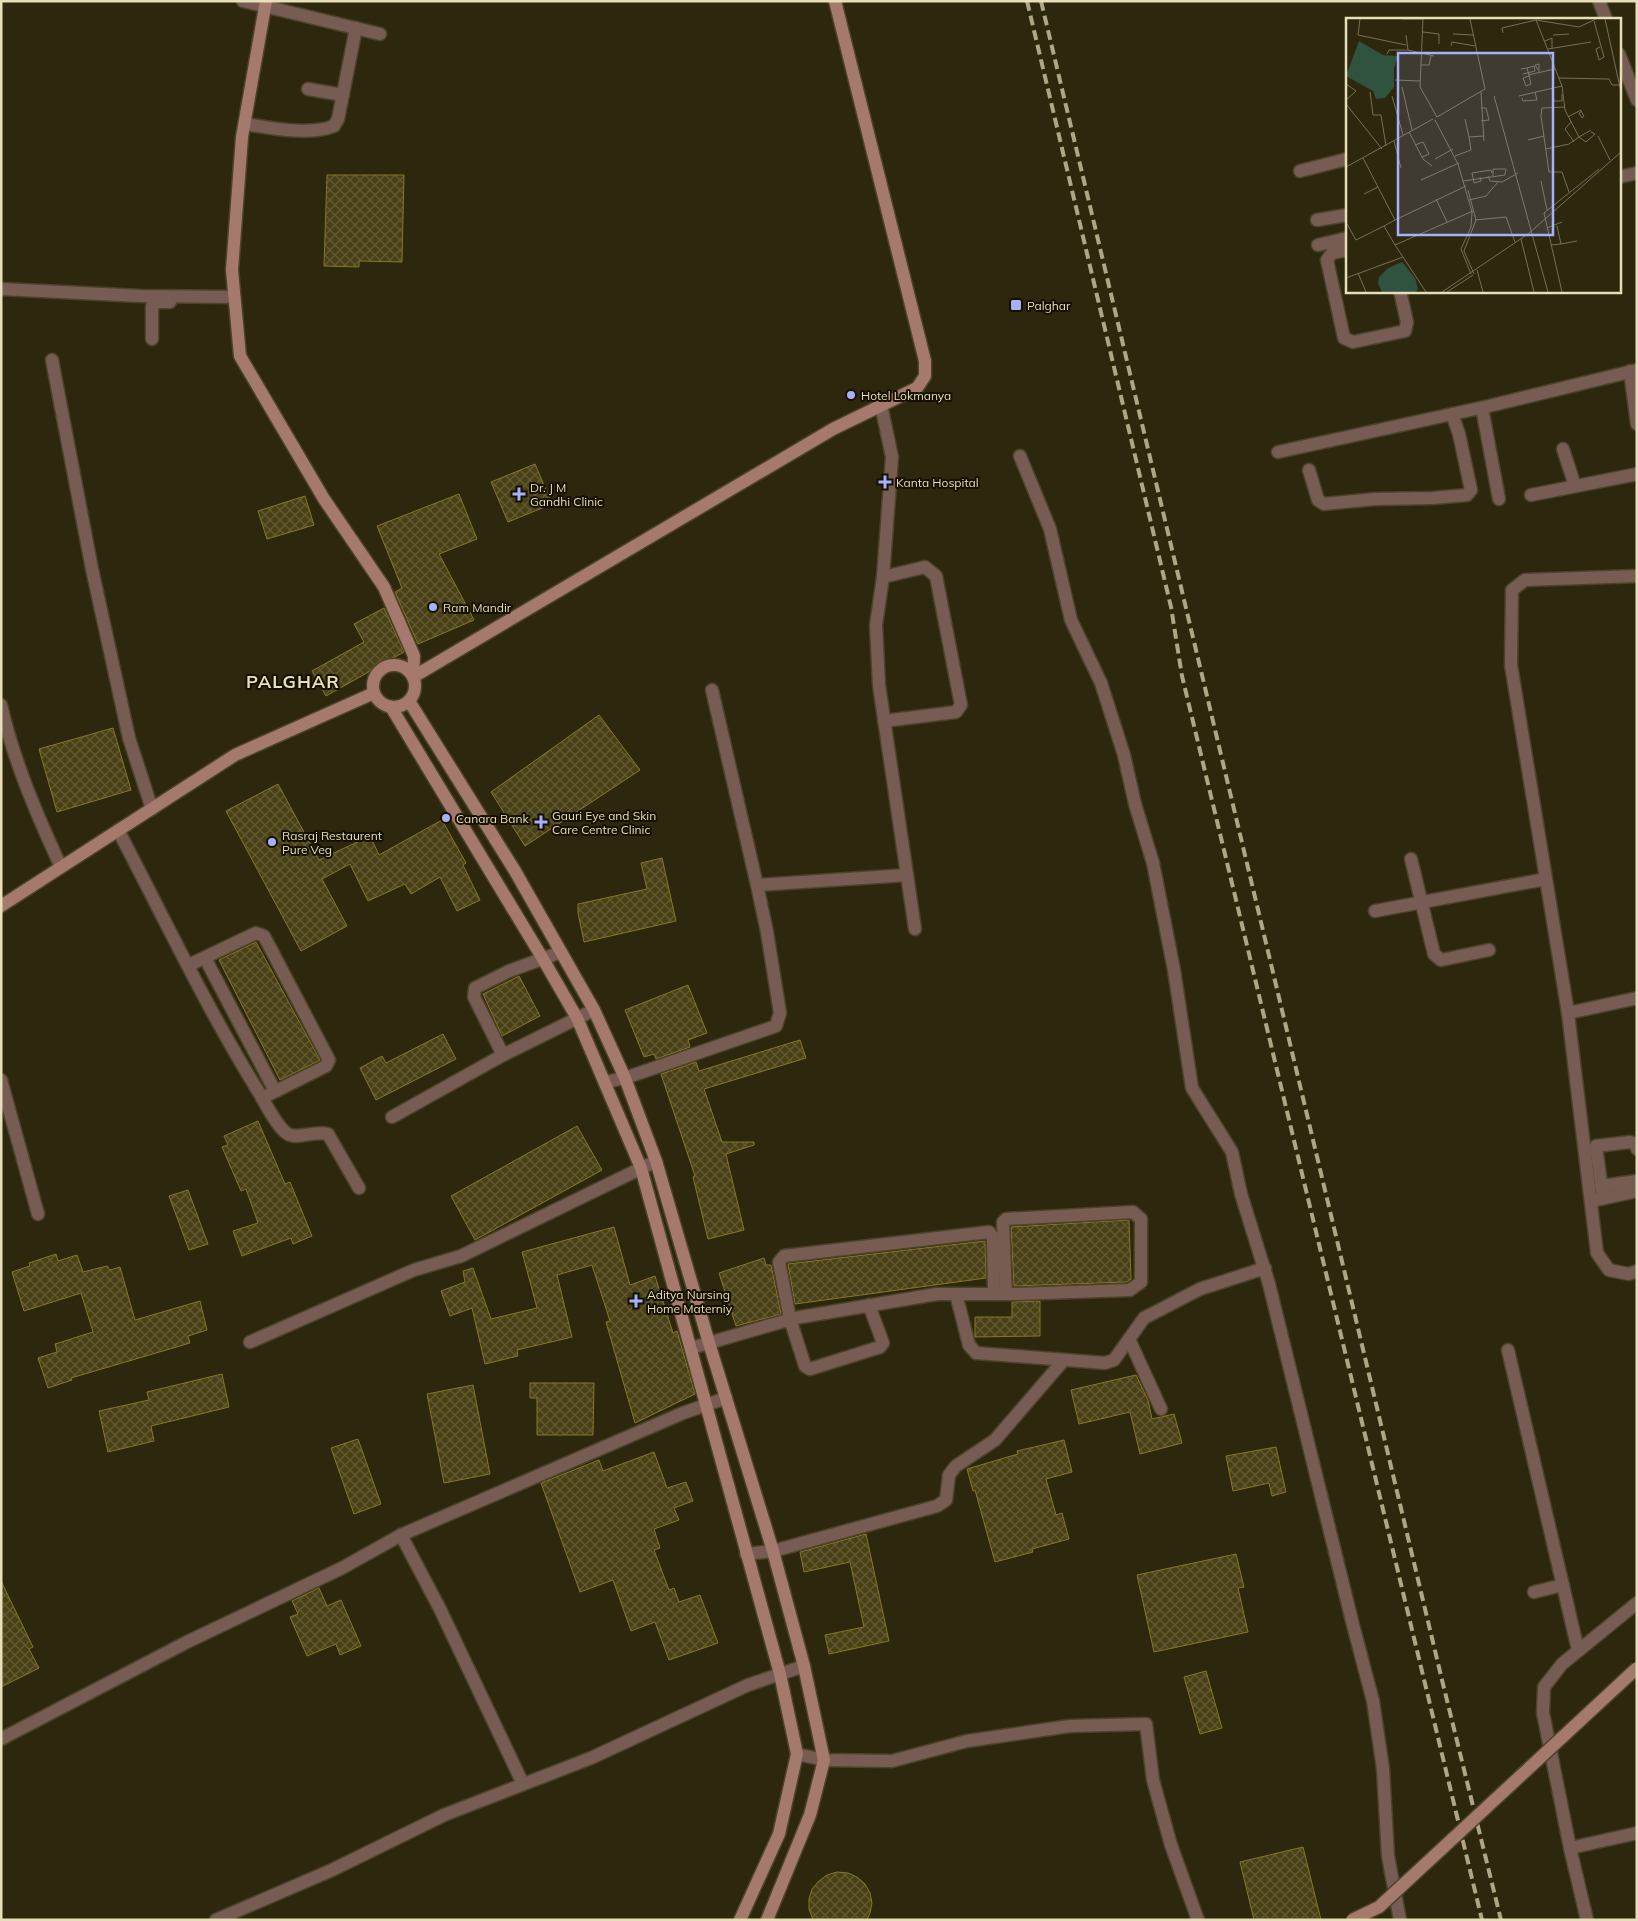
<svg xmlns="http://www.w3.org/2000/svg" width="1638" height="1921" viewBox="0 0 1638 1921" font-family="Mulish,sans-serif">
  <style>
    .building { fill: url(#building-cross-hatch); stroke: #887725 }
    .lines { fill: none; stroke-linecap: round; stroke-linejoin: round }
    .street-casing { stroke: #4b4429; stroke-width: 15 }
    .secondary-casing { stroke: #4b4429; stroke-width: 15 }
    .street { stroke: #775c54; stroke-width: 12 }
    .secondary { stroke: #a5796c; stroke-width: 12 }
    .rail { stroke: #aea684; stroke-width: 4; stroke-dasharray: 10 5; stroke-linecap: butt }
    .secondary-bridge-casing { stroke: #4b4429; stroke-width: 15; stroke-linecap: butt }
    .secondary-bridge { stroke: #a5796c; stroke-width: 12 }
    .poi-dot { fill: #a5b1fc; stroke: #151000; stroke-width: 2 }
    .labels { text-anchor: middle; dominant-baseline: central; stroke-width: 4; stroke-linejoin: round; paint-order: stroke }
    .poi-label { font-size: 12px; fill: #e7dfb9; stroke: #151000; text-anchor: start }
    .district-label { font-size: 18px; font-weight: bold; letter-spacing: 1px; fill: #e7dfb9; stroke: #151000 }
    .inset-road { fill: none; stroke: #777152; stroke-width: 1 }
    .view { fill: #a5b1fc; fill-opacity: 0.15; stroke: #a5b1fc; stroke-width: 2.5 }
    .inset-edge { fill: none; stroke: #e7dfb9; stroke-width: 2.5 }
  </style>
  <defs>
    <pattern id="building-cross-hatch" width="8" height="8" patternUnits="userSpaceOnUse" patternTransform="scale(1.25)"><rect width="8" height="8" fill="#494015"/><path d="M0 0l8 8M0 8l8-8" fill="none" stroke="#635b35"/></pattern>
  </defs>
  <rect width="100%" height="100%" fill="#2d270e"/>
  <!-- building -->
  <g class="building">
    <path d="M327,175H404L402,262L359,261V267L324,266Z"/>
    <path d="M535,464L552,504L508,522L491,482Z"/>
    <path d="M459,494L477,539L439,554L474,620L418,644L395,592L402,588L377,526Z"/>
    <path d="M305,496L314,525L267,539L258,511Z"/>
    <path d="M384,608L404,652L326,696L312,671L364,642L354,624Z"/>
    <path d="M599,715L640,770L525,846L491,792Z"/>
    <path d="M113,728L131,790L57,812L39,749Z"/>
    <path d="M278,784L319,860L370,836L379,855L442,820L466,863L463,865L480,900L457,911L440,877L411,894L405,884L368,901L350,864L322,879L347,926L301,951L226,811Z"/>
    <path d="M662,858L676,921L584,942L578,913V904L647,889L641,863Z"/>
    <path d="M256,942L320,1060L280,1080L219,960Z"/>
    <path d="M519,976L540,1016L502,1036L483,994Z"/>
    <path d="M688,985L707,1033L688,1040L690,1047L656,1059L654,1054L644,1057L625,1010Z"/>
    <path d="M443,1034L456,1059L376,1100L360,1068L382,1056L386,1063Z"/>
    <path d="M800,1040L806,1058L704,1089L722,1142H754V1145L726,1154L744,1230L708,1239L693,1177L695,1176L661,1074L696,1062L699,1071Z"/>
    <path d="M258,1121L285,1184L290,1182L312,1236L293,1244L291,1238L242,1256L233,1231L258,1223L246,1189L241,1191L222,1147L228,1145L224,1136Z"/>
    <path d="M577,1126L602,1170L475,1240L451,1196Z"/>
    <path d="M188,1190L208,1244L189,1250L169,1196Z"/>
    <path d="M1129,1220L1131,1279L1127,1282L1014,1286L1011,1227Z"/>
    <path d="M614,1227L630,1285L655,1276L673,1333L677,1331L695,1394L635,1423L606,1322L610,1321L592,1265L557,1275L572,1337L517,1350L518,1356L485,1364L472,1308L450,1316L441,1291L465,1282L463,1271L473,1268L491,1319L537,1308L522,1252Z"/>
    <path d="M985,1241L986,1278L795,1304L788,1264Z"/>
    <path d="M56,1254L58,1261L77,1255L83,1272L107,1266L110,1270L120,1267L135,1320L200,1301L207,1330L188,1336L190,1343L71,1378L72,1380L48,1388L38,1358L57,1352L55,1344L93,1332L81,1293L24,1311L12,1272L30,1266L29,1263Z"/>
    <path d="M764,1258L766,1265H771L781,1314L736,1326L719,1273Z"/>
    <path d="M1040,1301V1336L975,1337V1317H1012V1302Z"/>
    <path d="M222,1374L229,1407L151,1426L154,1441L108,1452L99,1411L149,1400L147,1392Z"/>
    <path d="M1136,1375L1148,1400L1152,1419L1174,1414L1182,1443L1140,1454L1130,1412L1079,1424L1071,1390Z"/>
    <path d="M530,1383H594L593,1435H537V1398H530Z"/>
    <path d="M473,1385L490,1474L444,1483L427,1394Z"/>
    <path d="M358,1439L381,1504L354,1514L331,1448Z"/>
    <path d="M1064,1440L1072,1472L1046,1479L1056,1515L1062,1513L1069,1539L1032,1549L1033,1552L995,1562L975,1490L973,1491L967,1469L1018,1454L1017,1451Z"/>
    <path d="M1276,1447L1286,1492L1272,1496L1269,1483L1233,1491L1226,1456Z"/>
    <path d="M654,1452L667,1488L686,1482L693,1501L674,1508L679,1520L654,1529L660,1548L654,1550L669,1590L674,1588L679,1602L700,1595L718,1643L669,1660L655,1622L631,1631L613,1580L580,1592L541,1483L599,1460L603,1471Z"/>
    <path d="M866,1534L889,1641L829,1654L825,1635L864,1627L850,1562L804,1572L800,1552Z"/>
    <path d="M1236,1554L1244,1587L1238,1588L1248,1632L1154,1652L1137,1575Z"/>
    <path d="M1,1581L33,1647L29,1649L39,1668L1,1687Z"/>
    <path d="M319,1588L327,1606L341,1600L361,1646L340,1655L336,1644L307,1656L290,1617L298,1614L292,1601Z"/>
    <path d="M1206,1671L1222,1728L1200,1734L1184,1677Z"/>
    <path d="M1303,1847L1321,1920H1254L1240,1862Z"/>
    <path d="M837,1872L848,1873L857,1877L865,1884L870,1893L872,1903L870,1913L867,1920H813L809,1909V1899L812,1889L819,1881L827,1875Z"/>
  </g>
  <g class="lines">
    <!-- street casing -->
    <g class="street-casing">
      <g id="street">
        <path d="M243,1L380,34"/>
        <path d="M1599,1L1606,19"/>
        <path d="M1619,54L1637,100"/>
        <path d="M308,89L343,95"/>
        <path d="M245,124C271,128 309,136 334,126L338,119L356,28"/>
        <path d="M1300,171L1347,159"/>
        <path d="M1619,177L1637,173"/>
        <path d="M1317,220L1347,215"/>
        <path d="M1318,245L1347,238"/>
        <path d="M1347,250L1332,253L1327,260L1344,338L1353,342L1405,331L1407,322L1400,291"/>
        <path d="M1,289L141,296L234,297"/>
        <path d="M152,339V306L156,302H170"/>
        <path d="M52,360L92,569L129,738L152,809"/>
        <path d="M1630,371L1637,424"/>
        <path d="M881,405L892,457L883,577L876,625L879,685L915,929"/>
        <path d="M1482,408L1499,499"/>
        <path d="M1563,449L1575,486"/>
        <path d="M1278,452L1489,406L1637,370"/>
        <path d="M1020,456L1050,529L1071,620L1101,683L1124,755L1135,804L1153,863L1174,970L1192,1088L1232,1152L1241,1194L1269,1284L1353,1625L1373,1701L1383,1769L1388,1856L1400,1920"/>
        <path d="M1309,470L1318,500L1324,504L1375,499L1433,498L1467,495L1471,490L1459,434L1452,414"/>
        <path d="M1531,495L1637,474"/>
        <path d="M1637,576L1525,580L1512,590L1511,665L1568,1013L1597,1253L1609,1270L1629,1274L1637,1271"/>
        <path d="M883,577L925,567L936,576L961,705L956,712L884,721"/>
        <path d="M712,690L757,885"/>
        <path d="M1,705C14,762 37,815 61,867"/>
        <path d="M118,830C164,918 206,1007 258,1091C265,1102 277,1128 288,1134C298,1140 314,1130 328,1134L359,1188"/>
        <path d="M1411,859L1434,954L1441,960L1489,950"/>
        <path d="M1375,911L1546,879"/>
        <path d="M205,958L275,1091"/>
        <path d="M189,965L256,933L264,936L329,1060L326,1066L262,1098"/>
        <path d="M1568,1013L1637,998"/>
        <path d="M503,1055L474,997L475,988L509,971L561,952"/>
        <path d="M1,1080L38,1214"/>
        <path d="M605,1082L625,1078L776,1026L780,1013L767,932L757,885L907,875"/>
        <path d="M392,1117L503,1055L594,1010"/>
        <path d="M1601,1186L1637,1181"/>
        <path d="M1603,1198L1596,1146L1630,1142L1636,1144L1637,1149"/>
        <path d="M1596,1200L1637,1191"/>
        <path d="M956,1294L969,1345L976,1353L1105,1363L1114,1360L1144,1318L1200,1289L1265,1268"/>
        <path d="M869,1305L883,1343L880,1347L810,1369L805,1366L790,1319L779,1262L784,1256L989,1232L993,1237L994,1294"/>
        <path d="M1129,1339L1161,1409"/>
        <path d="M250,1342L414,1270L461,1256L656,1161"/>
        <path d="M691,1348L795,1318L937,1294C963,1294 988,1294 1013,1294L1130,1290L1141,1282V1219L1133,1212L1006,1219L1003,1222L1006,1294"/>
        <path d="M1508,1350L1578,1650"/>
        <path d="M401,1535L440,1609L523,1784"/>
        <path d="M746,1554L773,1551L937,1506L946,1500L949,1475L956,1466L995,1440L1063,1361"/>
        <path d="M1534,1592L1563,1585"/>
        <path d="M1,1739L187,1642L342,1568L401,1535L683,1413L726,1398"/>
        <path d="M797,1754L824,1760L892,1761L967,1741L1070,1726L1146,1724L1153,1780L1171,1845L1198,1920"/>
        <path d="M1570,1848L1637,1833"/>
        <path d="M216,1920L332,1870L444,1815L591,1758L748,1685L804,1666"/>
        <path d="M1587,1920L1570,1848L1543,1713L1544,1687L1562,1664L1637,1603"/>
      </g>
    </g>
    <!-- secondary casing -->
    <g class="secondary-casing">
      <g id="secondary">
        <path d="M266,1L242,137L232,270L240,356L324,499L384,587L414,656L413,677"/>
        <circle cx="394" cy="686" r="21"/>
        <path d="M413,677L833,429L917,388L925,376V361L835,1"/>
        <path d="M409,701L515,871L594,1010L625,1078L656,1161L709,1343L773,1551L804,1666L824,1760L810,1815L767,1920"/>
        <path d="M391,707L543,959L577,1018L641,1168L780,1674L797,1754L779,1834L740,1920"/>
        <path d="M1,906L235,755L374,693"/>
      </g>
    </g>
    <!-- street -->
    <use href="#street" class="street"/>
    <!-- secondary -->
    <use href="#secondary" class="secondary"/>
    <!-- rail -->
    <g class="rail">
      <path d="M1027,1L1171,607L1182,676L1482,1920"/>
      <path d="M1041,1L1442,1680L1501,1920"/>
    </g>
    <!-- secondary-bridge casing -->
    <g class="secondary-bridge-casing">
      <path id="secondary-bridge" d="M1352,1920L1379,1907L1637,1668"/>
    </g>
    <!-- secondary-bridge -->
    <use href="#secondary-bridge" class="secondary-bridge"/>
  </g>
  <!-- markers -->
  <g class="poi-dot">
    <rect x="1010" y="299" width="12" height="12" rx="2.5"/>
    <circle cx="851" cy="395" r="5"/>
    <path d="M882.5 474.5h5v5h5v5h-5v5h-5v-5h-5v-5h5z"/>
    <path d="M516.5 486.5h5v5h5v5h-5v5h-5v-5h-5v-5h5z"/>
    <circle cx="433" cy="607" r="5"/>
    <circle cx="446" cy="818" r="5"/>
    <path d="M538.5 814.5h5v5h5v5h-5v5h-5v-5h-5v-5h5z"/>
    <circle cx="272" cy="842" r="5"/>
    <path d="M633.5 1293.5h5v5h5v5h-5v5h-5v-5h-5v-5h5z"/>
  </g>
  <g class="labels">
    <!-- poi labels -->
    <g class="poi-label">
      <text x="1027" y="305">Palghar</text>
      <text x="861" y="395">Hotel Lokmanya</text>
      <text x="896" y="482">Kanta Hospital</text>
      <text x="530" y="487">Dr. J M<tspan x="530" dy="14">Gandhi Clinic</tspan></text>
      <text x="443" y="607">Ram Mandir</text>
      <text x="552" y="815">Gauri Eye and Skin<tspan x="552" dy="14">Care Centre Clinic</tspan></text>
      <text x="456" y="818">Canara Bank</text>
      <text x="282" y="835">Rasraj Restaurent<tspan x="282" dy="14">Pure Veg</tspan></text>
      <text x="647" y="1294">Aditya Nursing<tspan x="647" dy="14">Home Materniy</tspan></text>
    </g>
    <!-- district labels -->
    <g class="district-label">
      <text x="293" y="681">PALGHAR</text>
    </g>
  </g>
  <!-- overview -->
  <g transform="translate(1346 18)">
    <rect width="275" height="275" fill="#2d270e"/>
    <path d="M13,23L37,37L52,38L48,50V69L39,80L30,81L27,73L0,58ZM56,244L69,260L72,271L70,274H36L32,265L33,259L42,250Z" fill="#2f533e"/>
    <path class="inset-road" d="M14,1L12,17L60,27M56,1H77M77,1L74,69L91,99M259,1L275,74M190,2L233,9L250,1M248,3L258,39L253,42L250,31L254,29M77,14L93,16V26M157,15L156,10L190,2L216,68M107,16L127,17M60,17L62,32L88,38M207,17L223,16M199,23L206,20V30M105,28L106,24L129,28M202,31L245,24M41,36L43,32H62M75,47H83L85,38M175,51L181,50L183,57L185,66L180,68L177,60L183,58M192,52L189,47L193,46V55M177,56L189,53L188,48L181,50M182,57L209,51M213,60L263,61L266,67H273M49,62L74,63M0,66L10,73L0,82M56,69L66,112M206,70L208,83H216V76M24,74L27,97H35L40,128M135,74L138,123M46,78L57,117M148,78L202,274M173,78L216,68L219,92L233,119L245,112M176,80L177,83L191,82L189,74M0,86L36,131M219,89L196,90L195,98L203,154H216L223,174M135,90H140L143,102L135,103M91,99L139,71L124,1M222,99L235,92V93L238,98L236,100L233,95L236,93M119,101L123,119M89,102L112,146L126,194L125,209L115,231L125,256M225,104L219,111L228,124M63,114L77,141L86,148M252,118L264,142M182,122L198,118M48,123L55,150M69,127L77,124L83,136L76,139M200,131L223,126L233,119L240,124L249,116L245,114M109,138L125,132L123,119L138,118M17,140L49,202L38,208L49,227M89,141L107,131M0,149L87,101M142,158L144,163L156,164L172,155M134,159L135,163L128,165L126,155L145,152L146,155M75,162L113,145M117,163L159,157L160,151H147V158M195,163L201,192M122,172L130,202L118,233L128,256M18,176L32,169M90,181L101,204M123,182L140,178L152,164M49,202L120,168M129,202L160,199L169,224M1,206L10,222L38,208M201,210L216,204M175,221L188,274M215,226L231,223M205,227L215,226L211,208M57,239L49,227L127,193M131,252L137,274M12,255L20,274M0,260L57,239L80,274M96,274L182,216L275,134M101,274L127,257M216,274L198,195L253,151"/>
    <path class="view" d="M52,35H207V217H52Z"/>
    <rect width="275" height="275" class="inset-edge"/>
  </g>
  <!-- border -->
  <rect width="1638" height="1921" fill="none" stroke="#e7dfb9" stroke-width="5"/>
</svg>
